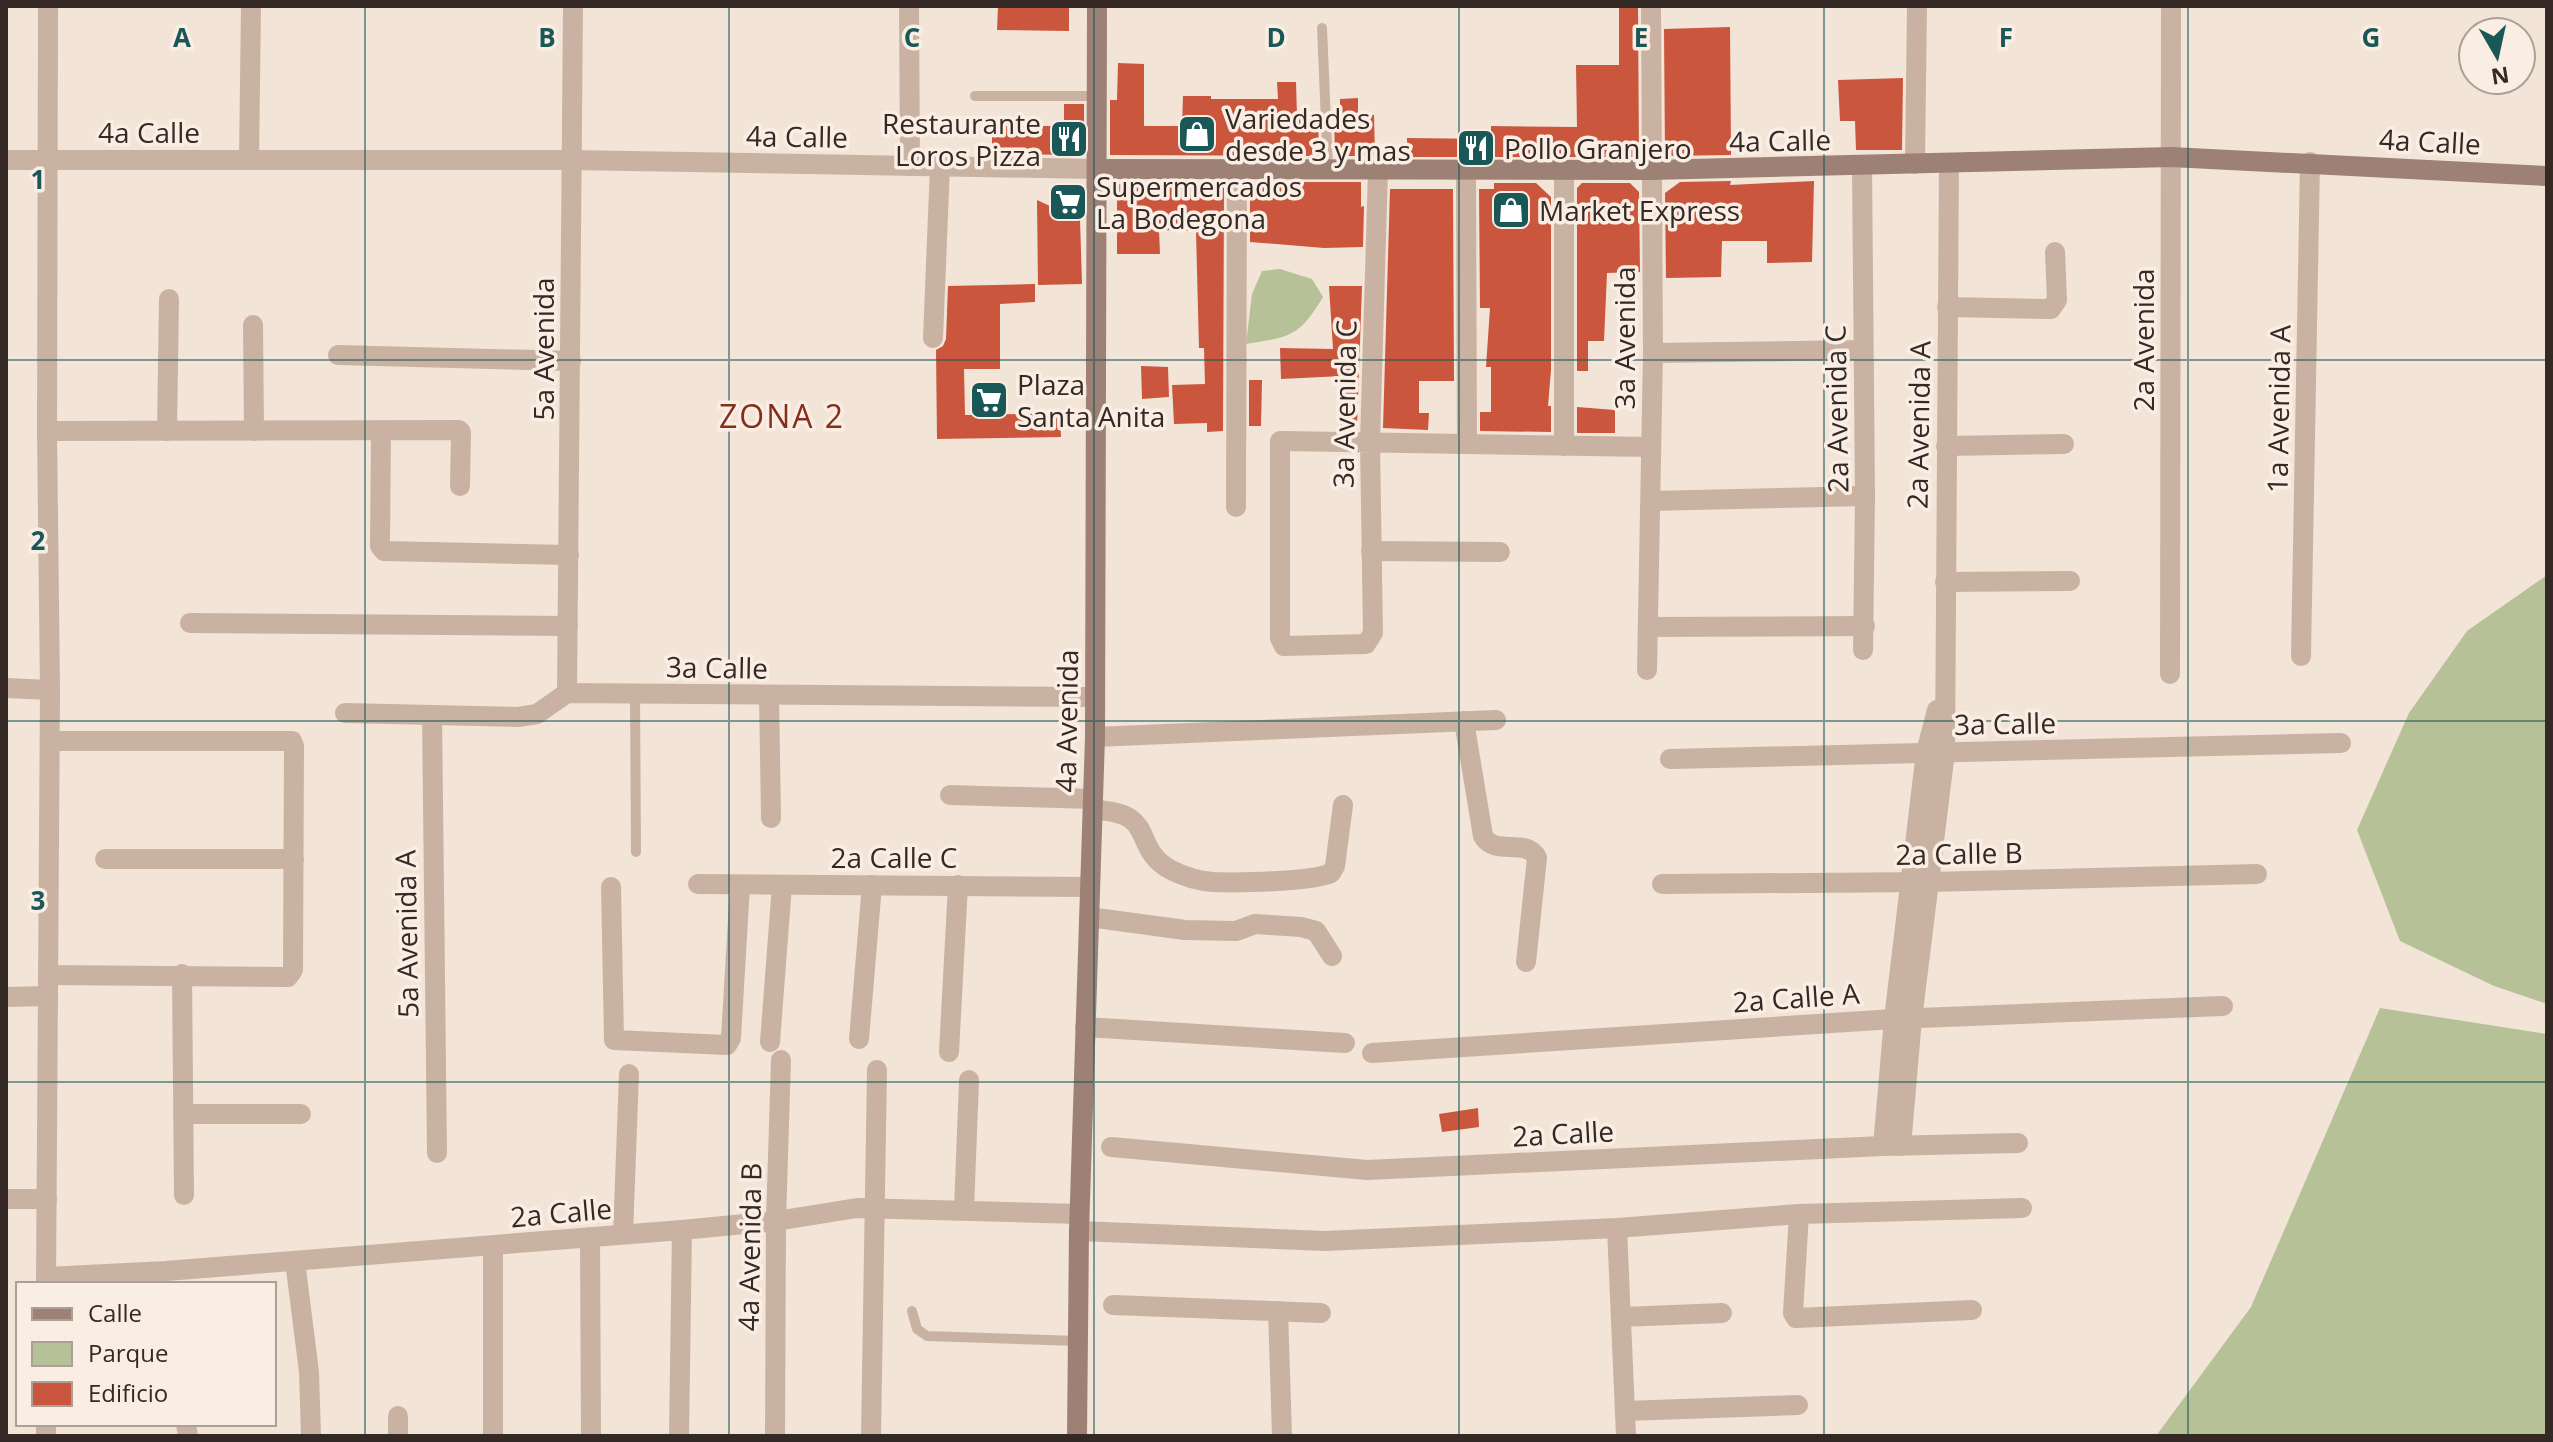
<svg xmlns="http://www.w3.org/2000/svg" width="2553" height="1442" viewBox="0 0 2553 1442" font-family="'Open Sans',sans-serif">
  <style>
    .green { fill: #b6c197 }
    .building { fill: #ca563d }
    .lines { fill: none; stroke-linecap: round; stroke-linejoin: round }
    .service { stroke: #cab2a3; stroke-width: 10 }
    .minor { stroke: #cab2a3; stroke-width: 20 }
    .tertiary { stroke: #cab2a3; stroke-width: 20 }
    .secondary { stroke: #9d8175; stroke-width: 20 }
    .grid { fill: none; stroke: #1a5757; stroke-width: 2; stroke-opacity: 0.55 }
    .labels { text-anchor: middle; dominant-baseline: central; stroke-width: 7; stroke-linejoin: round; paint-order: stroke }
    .poi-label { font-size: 28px; fill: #352925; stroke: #faeee4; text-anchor: start }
    .street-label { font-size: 28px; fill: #352925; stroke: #faeee4 }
    .quarter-label { font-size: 32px; letter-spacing: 2px; fill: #862e1c; stroke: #faeee4 }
    .grid-label { font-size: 26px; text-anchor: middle; font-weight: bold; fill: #1a5757; stroke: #faeee4; stroke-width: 7; stroke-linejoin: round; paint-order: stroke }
  </style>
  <rect width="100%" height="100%" fill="#f2e4d7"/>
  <!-- green -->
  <g class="green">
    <path d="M1280,269L1312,279L1323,297C1299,337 1290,337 1246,344L1252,294L1262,271Z"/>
    <path d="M2547,575V1004L2494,986L2400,941L2357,830L2409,713L2467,631Z"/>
    <path d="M2380,1008L2547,1034V1436H2156L2251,1307Z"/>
  </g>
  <!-- building -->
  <g class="building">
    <path d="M998,6H1069V31L997,30Z"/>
    <path d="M1619,6H1638L1639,157H1407V138L1491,139V126L1577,127L1576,65H1619Z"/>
    <path d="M1730,27L1731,155L1665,156L1664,29Z"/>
    <path d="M1118,63L1144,64V126H1182L1183,96H1211V99H1278L1277,82H1296L1297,116L1318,117L1319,156L1110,155V100H1117Z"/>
    <path d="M1903,78L1902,150H1856L1855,121H1840L1838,80Z"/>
    <path d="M1358,98V114L1374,115L1375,156H1335L1334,117H1340V99Z"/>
    <path d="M1064,104H1084V155L992,154V126H1064Z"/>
    <path d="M1731,181L1730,185L1814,181L1812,262L1767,263V241H1722L1721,277L1666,278L1665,193L1680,182Z"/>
    <path d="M1250,182H1361V207L1364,206L1363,247L1324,248L1250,242Z"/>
    <path d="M1494,183H1536L1551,197V370L1548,406H1551V432L1480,431V412H1491V367H1486L1490,308H1480L1479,189H1494Z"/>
    <path d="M1582,183H1630L1639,192L1640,272L1607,273L1604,341H1588V371H1577V188Z"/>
    <path d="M1117,184L1224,187L1223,431L1207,432V423L1174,424L1172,385L1205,384L1204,348H1199L1196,231L1159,230L1160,254H1117Z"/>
    <path d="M1390,189H1453L1454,381H1419V413H1429L1428,430L1383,428Z"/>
    <path d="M1037,200L1080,220L1082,284L1038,285Z"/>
    <path d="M1035,284V302L1000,304V369H964L965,415L1060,413L1061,437L937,439L936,350L943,346L946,339L948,286Z"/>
    <path d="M1329,286H1362L1357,426L1341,425L1342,376L1281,379L1280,348L1333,349Z"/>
    <path d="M1141,366L1168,367L1169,397L1142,399Z"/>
    <path d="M1249,380H1262L1261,426H1249Z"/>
    <path d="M1577,407L1615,410V433H1577Z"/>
    <path d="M1478,1108L1479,1127L1442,1132L1439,1114Z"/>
  </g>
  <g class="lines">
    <!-- service -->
    <g class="service">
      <path d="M1322,28L1328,169"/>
      <path d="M975,96H1096"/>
      <path d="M635,694L636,852"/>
      <path d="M912,1311L917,1329L927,1336L1078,1341"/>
    </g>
    <!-- minor -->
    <g class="minor">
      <path d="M909,6L910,166"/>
      <path d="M249,160L251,6"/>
      <path d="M1915,164L1917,6"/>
      <path d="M1862,166L1865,496L1863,650"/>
      <path d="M1378,170L1370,442L1373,633L1366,644L1284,646L1280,638V441H1283C1406,443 1529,445 1651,447"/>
      <path d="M1466,170L1467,444"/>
      <path d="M1564,170V446"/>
      <path d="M1947,307L2051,309L2057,300L2055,252"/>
      <path d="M253,325L254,431"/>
      <path d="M933,338L940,166"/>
      <path d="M1653,353L1862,350"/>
      <path d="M338,355L571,361"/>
      <path d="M47,431L459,430L461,432L460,486"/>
      <path d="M167,431L169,299"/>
      <path d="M381,431L380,546L384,551L569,555"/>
      <path d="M1946,446L2064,444"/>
      <path d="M1651,501L1865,496"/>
      <path d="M1236,507L1237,168"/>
      <path d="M1371,551L1500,552"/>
      <path d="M1945,582L2070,581"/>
      <path d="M190,623L568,626"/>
      <path d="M1648,627L1865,626"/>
      <path d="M2301,656L2310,162"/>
      <path d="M1647,670L1653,353L1651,6"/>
      <path d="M2170,674L2171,6"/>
      <path d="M6,688L50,690"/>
      <path d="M567,693L573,6"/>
      <path d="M769,696L771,818"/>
      <path d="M345,713L518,717L537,714L567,693L1095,697"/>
      <path d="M432,715L437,1153"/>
      <path d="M1464,721L1483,836C1495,857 1527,837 1537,858L1526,962"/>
      <path d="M1095,737L1496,720"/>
      <path d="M1670,759L2341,743"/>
      <path d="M950,795L1093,799"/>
      <path d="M1093,810C1160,812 1129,847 1171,870C1183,876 1199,881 1213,882C1236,883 1312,882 1331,873L1335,866L1343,805"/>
      <path d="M105,859H294"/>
      <path d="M698,884L1090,887"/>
      <path d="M1662,884L1928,882L2257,874"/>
      <path d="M611,887L614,1040L727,1045L731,1038L740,885"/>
      <path d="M1089,917L1185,930L1236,931L1255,924L1301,927L1316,931L1332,956"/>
      <path d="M182,974L184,1195"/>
      <path d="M48,975L288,977L293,970L294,746L292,741H50"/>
      <path d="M6,997L48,996"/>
      <path d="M1085,1027L1345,1043"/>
      <path d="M859,1039L872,885"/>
      <path d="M770,1042L782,885"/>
      <path d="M949,1052L958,885"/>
      <path d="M1372,1053L1894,1019L2223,1006"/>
      <path d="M183,1114H301"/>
      <path d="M1883,1146L1894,1019L1926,752L1937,710"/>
      <path d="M1901,1146L1912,1019L1945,752L1949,163"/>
      <path d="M1111,1147L1367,1170L1883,1146L2018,1143"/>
      <path d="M6,1199H47"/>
      <path d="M964,1210L969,1080"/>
      <path d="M1799,1214L1793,1313L1796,1318L1972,1310"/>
      <path d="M1617,1228L1626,1436"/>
      <path d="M1079,1231L1325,1241L1617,1228L1799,1214L2022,1208"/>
      <path d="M623,1234L629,1074"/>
      <path d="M590,1237L591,1436"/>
      <path d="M295,1261L309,1372L311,1436"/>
      <path d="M46,1277L166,1271L682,1230L776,1221L857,1208L1079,1214"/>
      <path d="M46,1284L50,690L47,431L48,6"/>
      <path d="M1113,1305L1321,1313"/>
      <path d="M1278,1311L1282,1436"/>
      <path d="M1622,1317L1722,1313"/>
      <path d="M1625,1411L1798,1405"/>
      <path d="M398,1416V1436"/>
      <path d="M186,1424L188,1436"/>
      <path d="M46,1436V1424"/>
      <path d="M493,1436V1246"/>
      <path d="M679,1436L682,1230"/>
      <path d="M775,1436L776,1221L781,1060"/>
      <path d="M871,1436L877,1070"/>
    </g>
    <!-- tertiary -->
    <path class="tertiary" d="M6,160H571L1097,169"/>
    <!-- secondary -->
    <g class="secondary">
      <path d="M1097,169L1651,170L2171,157L2547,176"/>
      <path d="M1077,1436L1079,1231L1095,737L1097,6"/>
    </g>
  </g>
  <!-- grid -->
  <path class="grid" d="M365,6V1436M729,6V1436M1094,6V1436M1459,6V1436M1824,6V1436M2188,6V1436M6,360H2547M6,721H2547M6,1082H2547"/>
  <!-- icons -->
  <defs>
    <g id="shop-square" transform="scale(2)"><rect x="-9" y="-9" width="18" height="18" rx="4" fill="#1a5757" stroke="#faeee4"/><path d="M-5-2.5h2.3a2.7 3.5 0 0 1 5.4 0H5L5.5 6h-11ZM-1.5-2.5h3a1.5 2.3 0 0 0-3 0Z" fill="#fff"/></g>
    <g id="restaurant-square" transform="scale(2)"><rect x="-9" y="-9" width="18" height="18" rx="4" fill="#1a5757" stroke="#faeee4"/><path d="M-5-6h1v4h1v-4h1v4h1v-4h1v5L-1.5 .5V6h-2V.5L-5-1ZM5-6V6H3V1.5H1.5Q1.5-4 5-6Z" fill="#fff"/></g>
    <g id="supermarket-square" transform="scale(2)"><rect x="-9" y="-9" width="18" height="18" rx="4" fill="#1a5757" stroke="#faeee4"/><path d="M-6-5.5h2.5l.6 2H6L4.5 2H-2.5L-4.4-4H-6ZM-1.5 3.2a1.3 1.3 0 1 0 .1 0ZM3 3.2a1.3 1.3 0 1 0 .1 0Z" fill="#fff"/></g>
  </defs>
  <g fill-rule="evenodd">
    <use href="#shop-square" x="1197" y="134"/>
    <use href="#restaurant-square" x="1069" y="139"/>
    <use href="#restaurant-square" x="1476" y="148"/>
    <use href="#supermarket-square" x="1068" y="202"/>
    <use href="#shop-square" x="1511" y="210"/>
    <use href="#supermarket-square" x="989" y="400"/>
  </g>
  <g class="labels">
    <!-- poi labels -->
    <g class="poi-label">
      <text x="1225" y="118">Variedades<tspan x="1225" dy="32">desde 3 y mas</tspan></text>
      <text x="1041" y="123" text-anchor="end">Restaurante<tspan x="1041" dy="32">Loros Pizza</tspan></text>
      <text x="1504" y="148">Pollo Granjero</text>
      <text x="1096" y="186">Supermercados<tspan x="1096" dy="32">La Bodegona</tspan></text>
      <text x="1539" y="210">Market Express</text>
      <text x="1017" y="384">Plaza<tspan x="1017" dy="32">Santa Anita</tspan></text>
    </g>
    <!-- street labels -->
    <g class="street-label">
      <text x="149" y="132">4a Calle</text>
      <text transform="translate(797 136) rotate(1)">4a Calle</text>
      <text transform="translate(1780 140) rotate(-1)">4a Calle</text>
      <text transform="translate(2430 141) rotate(3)">4a Calle</text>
      <text transform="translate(1624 338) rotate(-90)">3a Avenida</text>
      <text transform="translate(2143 340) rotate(-90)">2a Avenida</text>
      <text transform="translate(543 349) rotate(-90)">5a Avenida</text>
      <text transform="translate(1344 404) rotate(-89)">3a Avenida C</text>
      <text transform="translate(1836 409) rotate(-91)">2a Avenida C</text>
      <text transform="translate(2278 409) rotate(-89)">1a Avenida A</text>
      <text transform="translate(1918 425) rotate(-89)">2a Avenida A</text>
      <text transform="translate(717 667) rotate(1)">3a Calle</text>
      <text transform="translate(1066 721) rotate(-89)">4a Avenida</text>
      <text transform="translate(2005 723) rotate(-1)">3a Calle</text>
      <text transform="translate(1959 853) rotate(-1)">2a Calle B</text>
      <text x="894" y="857">2a Calle C</text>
      <text transform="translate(406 934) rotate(-91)">5a Avenida A</text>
      <text transform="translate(1796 997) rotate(-4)">2a Calle A</text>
      <text transform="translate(1563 1133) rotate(-3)">2a Calle</text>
      <text transform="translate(561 1212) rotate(-5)">2a Calle</text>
      <text transform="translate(749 1247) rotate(-89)">4a Avenida B</text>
    </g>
    <!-- quarter labels -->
    <g class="quarter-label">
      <text x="782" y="415">ZONA 2</text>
    </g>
  </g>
  <g class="grid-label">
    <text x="182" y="47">A</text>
    <text x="547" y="47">B</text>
    <text x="912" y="47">C</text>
    <text x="1276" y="47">D</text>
    <text x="1641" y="47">E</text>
    <text x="2006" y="47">F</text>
    <text x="2371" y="47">G</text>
    <text x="38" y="189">1</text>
    <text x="38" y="550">2</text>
    <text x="38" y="910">3</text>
  </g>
  <!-- border -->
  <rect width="2553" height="1442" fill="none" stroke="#352925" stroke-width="16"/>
  <!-- legend -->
  <rect x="16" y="1282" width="260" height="144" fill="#faeee4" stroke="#ab9f98" stroke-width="2"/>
  <rect x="32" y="1308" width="40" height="12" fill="#9d8175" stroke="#ab9f98" stroke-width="2"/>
  <text x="88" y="1322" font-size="24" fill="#352925">Calle</text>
  <rect x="32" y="1342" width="40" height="24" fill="#b6c197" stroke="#ab9f98" stroke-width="2"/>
  <text x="88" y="1362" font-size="24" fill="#352925">Parque</text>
  <rect x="32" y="1382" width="40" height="24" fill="#ca563d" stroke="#ab9f98" stroke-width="2"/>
  <text x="88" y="1402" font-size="24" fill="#352925">Edificio</text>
  <!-- north arrow -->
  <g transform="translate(2497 56) rotate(171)"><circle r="38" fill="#faeee4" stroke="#ab9f98" stroke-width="2"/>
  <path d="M0-6L14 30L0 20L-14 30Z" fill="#1a5757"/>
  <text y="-12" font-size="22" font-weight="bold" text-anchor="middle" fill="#352925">N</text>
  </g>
</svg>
